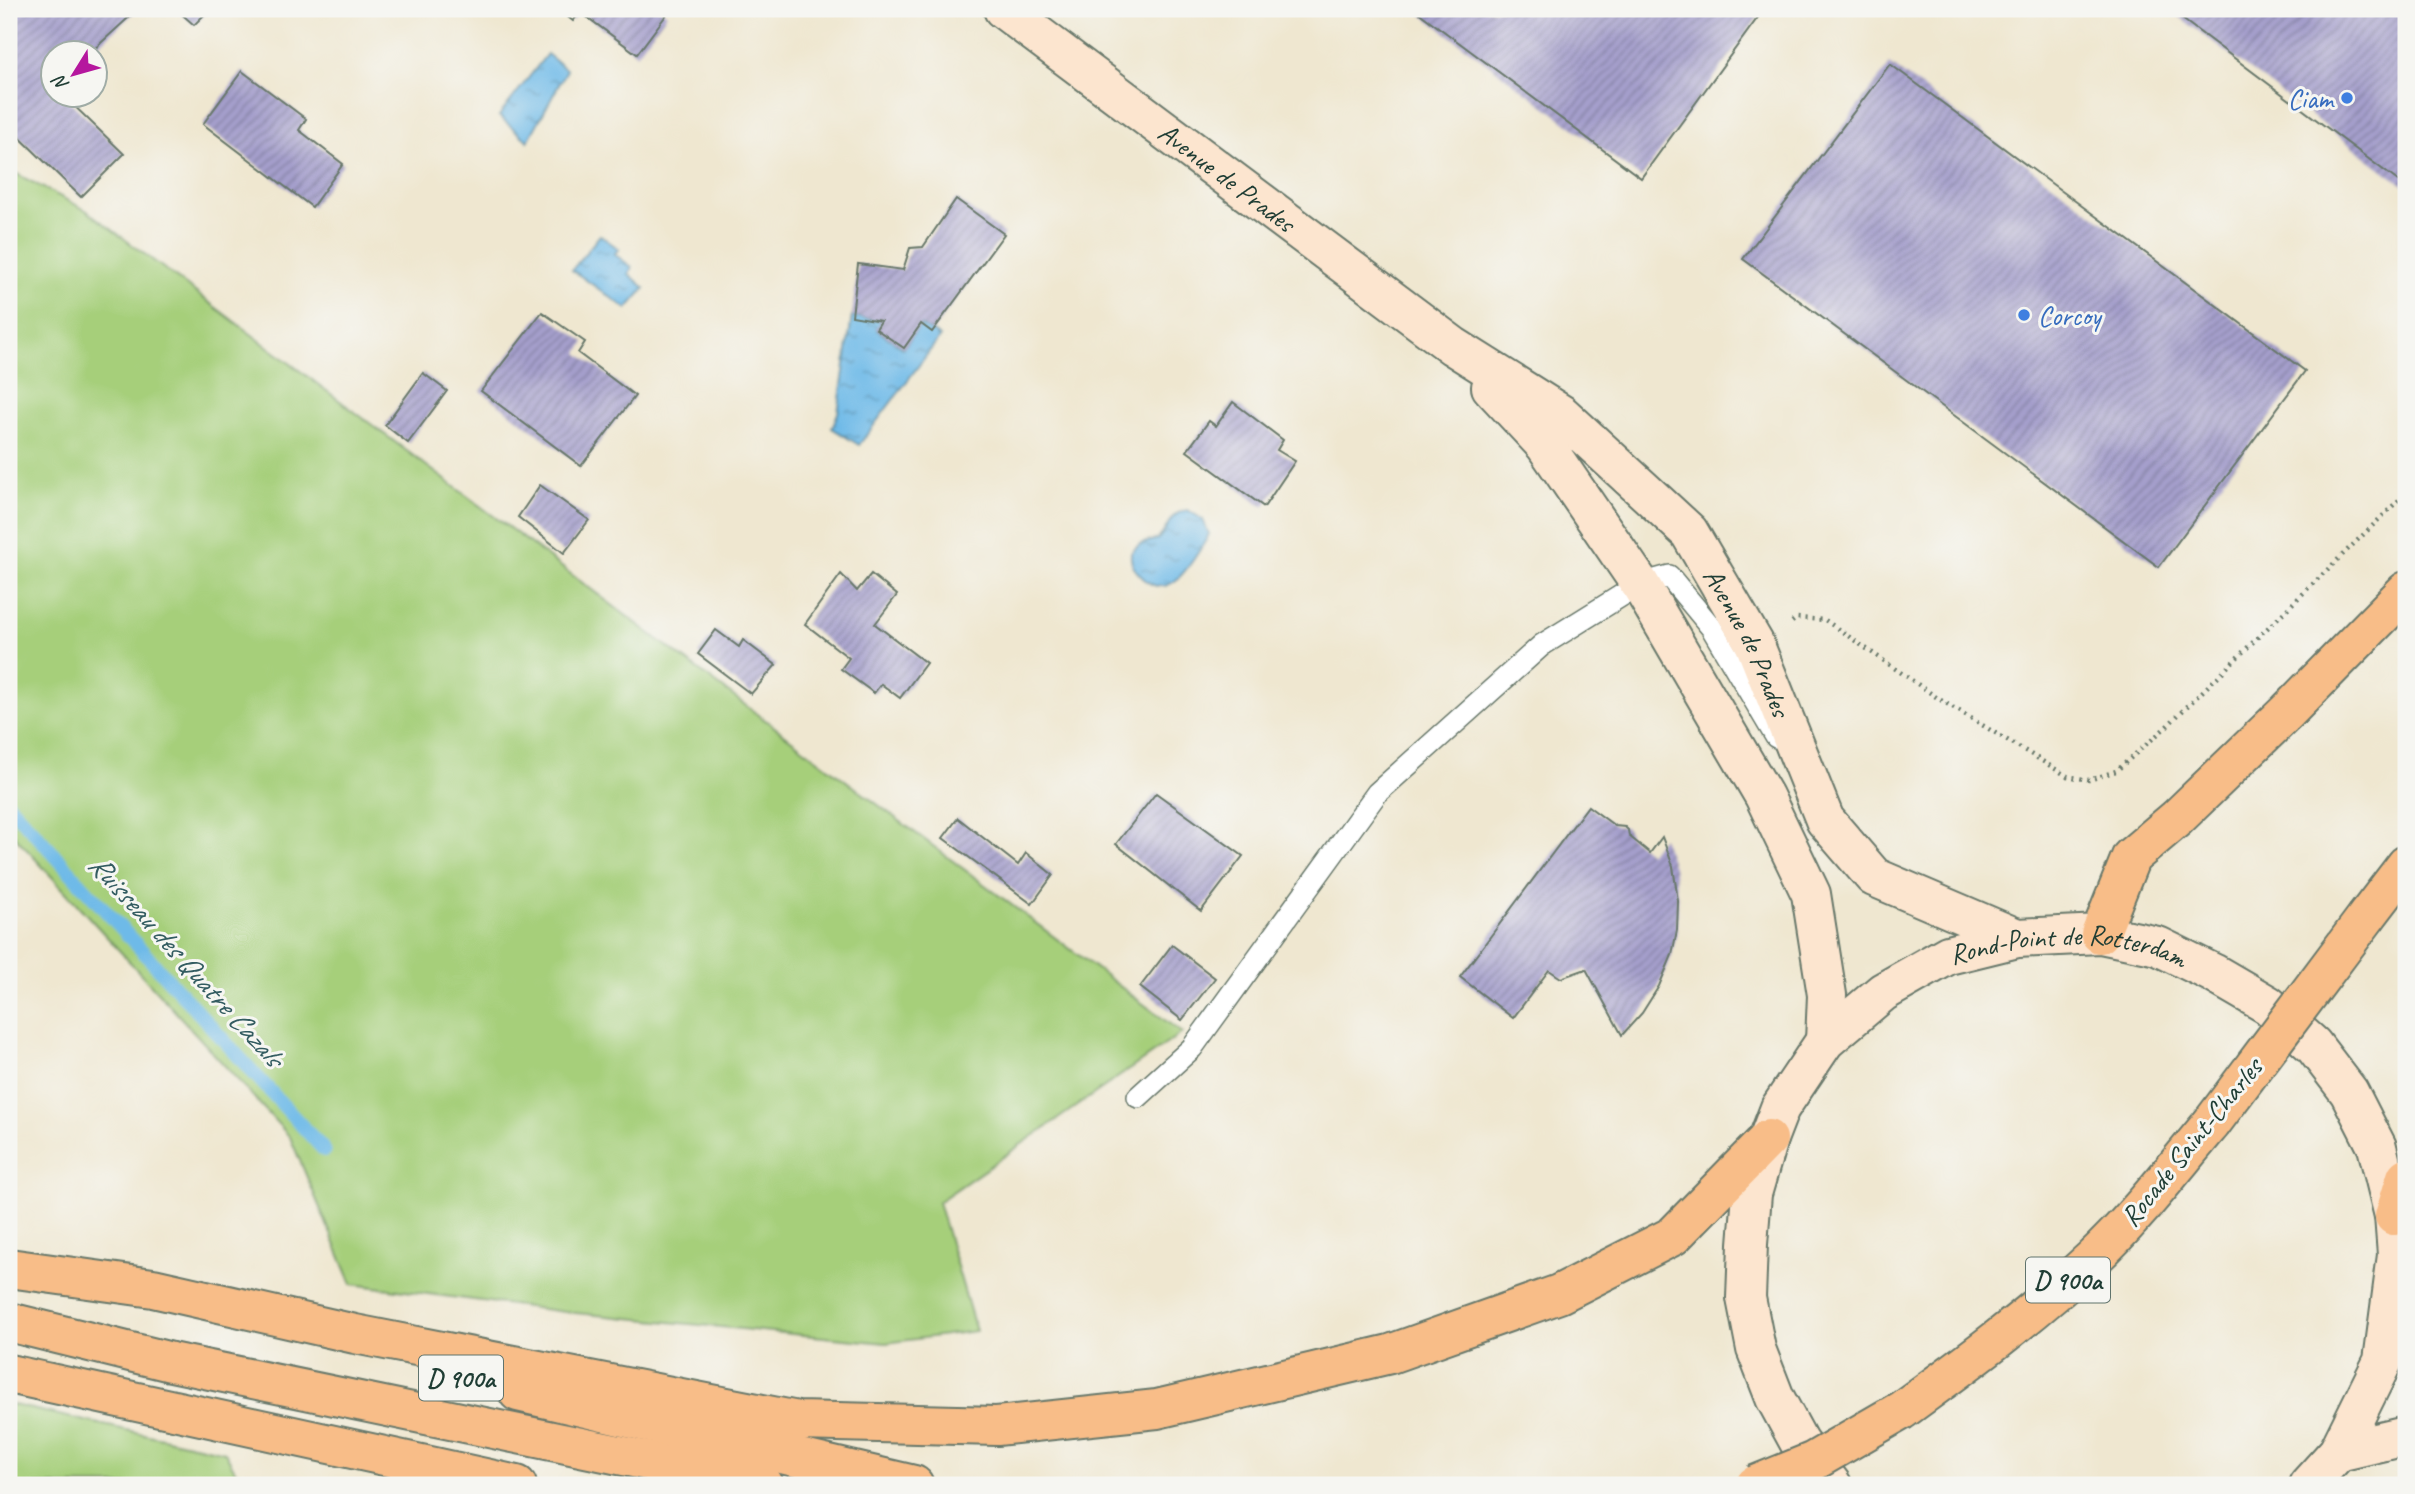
<svg xmlns="http://www.w3.org/2000/svg" width="2415" height="1494" viewBox="0 0 2415 1494" font-family="Caveat,sans-serif">
  <style>
    .green { fill: #a6cf7a; stroke: #628657; stroke-width: 2 }
    .water { fill: url(#water-ripples); stroke: #467c8e; stroke-width: 2 }
    .lines { fill: none; stroke-linecap: round; stroke-linejoin: round }
    .stream { stroke: #6ebae8; stroke-width: 14 }
    .building { fill: url(#building-hatch) }
    .service-casing { stroke: #68786b; stroke-width: 24 }
    .secondary-casing { stroke: #68786b; stroke-width: 42 }
    .primary-casing { stroke: #68786b; stroke-width: 42 }
    .trunk-casing { stroke: #68786b; stroke-width: 42 }
    .path { stroke: #68786b; stroke-width: 4.5; stroke-dasharray: 2 5; stroke-linecap: butt }
    .service { stroke: #fff; stroke-width: 21 }
    .secondary { stroke: #fce5cf; stroke-width: 38 }
    .primary { stroke: #f8bd88; stroke-width: 38 }
    .trunk { stroke: #f8bd88; stroke-width: 38 }
    .primary-bridge-casing { stroke: #68786b; stroke-width: 42; stroke-linecap: butt }
    .primary-bridge { stroke: #f8bd88; stroke-width: 38 }
    .shop-dot { fill: #3f7fe0; stroke: #f6f6f2; stroke-width: 2.5 }
    .labels { text-anchor: middle; dominant-baseline: central; stroke-width: 6; stroke-linejoin: round; paint-order: stroke }
    .shield { fill: #f6f6f2; stroke: #60746d; stroke-width: 2 }
    .shield-label { font-size: 26px; font-weight: bold; fill: #1f3d34 }
    .shop-label { font-size: 28px; fill: #366cbe; stroke: #f6f6f2; text-anchor: end }
    .street-label { font-size: 28px; fill: #1f3d34; stroke: #f6f6f2 }
    .water-label { font-size: 30px; font-style: italic; fill: #335c61; stroke: #f6f6f2 }
  </style>
  <defs>
    <pattern id="water-ripples" width="26" height="14" patternUnits="userSpaceOnUse" patternTransform="scale(1.75)"><rect width="26" height="14" fill="#6ebae8"/><path d="M2 4q2-2 4 0t4 0M15 11q2-2 4 0t4 0" fill="none" stroke="#5a98bd"/></pattern>
    <pattern id="building-hatch" width="6" height="6" patternUnits="userSpaceOnUse" patternTransform="scale(1.75)"><rect width="6" height="6" fill="#a59fcc"/><path d="M-1 1l2-2M0 6l6-6M5 7l2-2" fill="none" stroke="#8683a6"/></pattern>
  </defs>
  <rect width="100%" height="100%" fill="#f6f6f2"/>
  <filter id="ink" filterUnits="userSpaceOnUse"><feTurbulence type="fractalNoise" baseFrequency=".0143" numOctaves="2"/><feDisplacementMap in="SourceGraphic" scale="14" xChannelSelector="R" yChannelSelector="G"/><feConvolveMatrix kernelMatrix="1 2 1 2 8 2 1 2 1" color-interpolation-filters="sRGB"/></filter>
  <filter id="wash" filterUnits="userSpaceOnUse"><feTurbulence type="fractalNoise" baseFrequency=".00686" numOctaves="4" result="noise"/><feDisplacementMap in="SourceGraphic" scale="28" xChannelSelector="R" yChannelSelector="G"/><feGaussianBlur stdDeviation="1.57" result="paint"/><feColorMatrix in="noise" values="0 0 0 0 0 0 0 0 0 0 0 0 0 0 0 0 0 1.4 0 .05"/><feComposite in="paint" operator="in"/></filter>
  <g filter="url(#wash)">
    <rect width="100%" height="100%" fill="#efe7d0"/>
    <!-- green -->
    <g class="green">
      <path d="M9,170L86,210L1182,1033L938,1202L976,1331L886,1343L565,1312L352,1284L290,1137L9,830Z"/>
      <path d="M9,1404L225,1452L243,1485H9Z"/>
    </g>
    <!-- water -->
    <g class="water">
      <path d="M547,54L567,70L528,141L499,116Z"/>
      <path d="M600,235L619,249L614,254L632,267L629,274L645,288L627,309L572,270Z"/>
      <path d="M852,316L881,321L877,330L903,348L921,324L940,337L859,445L832,428L838,413Z"/>
      <path d="M1188,510L1203,520L1209,534L1206,540C1193,560 1170,606 1142,577C1134,569 1130,564 1131,553L1140,544L1158,539C1170,527 1168,513 1188,510Z"/>
    </g>
    <g class="lines">
      <!-- stream -->
      <path class="stream" d="M9,805L324,1150"/>
    </g>
    <g id="blocks">
      <!-- building -->
      <g class="building">
        <path d="M9,9H138L91,52H52V94H62L124,154L81,197L9,127Z"/>
        <path d="M176,9H210L194,25Z"/>
        <path d="M558,9H661L667,14L637,54L580,12L573,21Z"/>
        <path d="M1414,9H1764L1641,178Z"/>
        <path d="M2169,9H2406V187Z"/>
        <path d="M1890,64L2305,371L2159,567L1743,259Z"/>
        <path d="M242,71L306,119L299,130L343,164L312,207L203,124Z"/>
        <path d="M956,199L1004,234L932,332L921,324L904,348L876,329L881,321L852,316L858,264L903,270L910,248L923,247Z"/>
        <path d="M542,312L585,342L578,353L635,396L581,466L481,391Z"/>
        <path d="M423,373L447,391L408,443L385,425Z"/>
        <path d="M1233,402L1283,440L1277,450L1295,461L1264,507L1187,451L1209,421L1216,426Z"/>
        <path d="M540,485L589,520L564,553L518,517Z"/>
        <path d="M841,574L857,591L871,574L897,595L875,624L926,663L900,698L881,684L874,693L841,669L849,658L805,624Z"/>
        <path d="M716,630L739,647L743,640L776,665L751,694L698,654Z"/>
        <path d="M1156,793L1243,856L1201,911L1116,844Z"/>
        <path d="M1588,806L1615,826L1625,827L1628,830L1629,836L1650,853L1662,837L1673,866L1678,901L1677,930L1672,955L1659,986L1642,1013L1622,1035L1586,969L1561,978L1549,970L1513,1018L1460,977Z"/>
        <path d="M958,818L1018,865L1026,853L1053,875L1032,904L943,838Z"/>
        <path d="M1172,945L1215,978L1182,1020L1140,987Z"/>
      </g>
    </g>
  </g>
  <g filter="url(#ink)">
    <use href="#blocks" fill-opacity="0" stroke="#68786b" stroke-width="2"/>
    <g class="lines">
      <!-- service casing -->
      <g class="service-casing">
        <path id="service" d="M1138,1097L1192,1048L1377,793L1542,645L1640,584L1669,576L1711,627L1776,737"/>
      </g>
      <!-- secondary casing -->
      <g class="secondary-casing">
        <g id="secondary">
          <path id="s1" d="M1003,9L1453,346L1561,414L1689,532L1754,643L1825,820L1874,877L2017,938"/>
          <path d="M1491,387L1545,445L1640,584L1764,796L1811,894L1827,995L1825,1041"/>
          <path d="M2338,1452L2406,1436"/>
          <path id="s2" d="M1832,1485L1799,1442L1775,1398L1756,1349L1746,1298L1748,1244L1752,1194L1768,1139L1780,1108L1825,1041L1883,992L1948,955L2017,938L2100,934L2158,946L2213,973L2268,1005L2313,1045L2349,1092L2377,1147L2394,1216L2397,1255L2383,1361L2338,1452L2308,1485"/>
        </g>
      </g>
      <!-- primary casing -->
      <g class="primary-casing">
        <g id="primary">
          <path d="M2367,916L2406,865"/>
          <path d="M2100,934L2131,857L2177,818L2288,711L2406,591"/>
          <path d="M2394,1216L2406,1177"/>
          <path d="M1902,1410C1967,1363 2032,1315 2091,1260C2135,1219 2172,1170 2211,1124"/>
        </g>
      </g>
      <!-- trunk casing -->
      <g class="trunk-casing">
        <g id="trunk">
          <path d="M9,1268L153,1288L355,1334L798,1421L997,1426L1157,1409L1390,1354L1559,1294L1673,1236L1768,1139"/>
          <path d="M9,1322L171,1362L764,1485"/>
          <path d="M9,1374L517,1485"/>
          <path d="M518,1392L914,1485"/>
        </g>
      </g>
      <!-- path -->
      <path class="path" d="M1792,622L1797,618L1825,620L1939,699L2067,776L2089,780L2116,771L2166,727L2406,493"/>
      <!-- service -->
      <use href="#service" class="service"/>
      <!-- secondary -->
      <use href="#secondary" class="secondary"/>
      <!-- primary -->
      <use href="#primary" class="primary"/>
      <!-- trunk -->
      <use href="#trunk" class="trunk"/>
      <!-- primary-bridge casing -->
      <g class="primary-bridge-casing">
        <g id="primary-bridge">
          <path d="M2211,1124L2367,916"/>
          <path d="M1755,1485L1814,1461L1902,1410"/>
        </g>
      </g>
      <!-- primary-bridge -->
      <use href="#primary-bridge" class="primary-bridge"/>
    </g>
  </g>
  <!-- markers -->
  <g class="shop-dot">
    <circle cx="2347" cy="98" r="7"/>
    <circle cx="2024" cy="315" r="7"/>
  </g>
  <g class="labels">
    <!-- shield labels -->
    <g class="shield">
      <rect x="2026" y="1257.5" width="84" height="45" rx="5"/>
      <rect x="419" y="1355.5" width="84" height="45" rx="5"/>
    </g>
    <g class="shield-label">
      <text x="2068" y="1280">D 900a</text>
      <text x="461" y="1378">D 900a</text>
    </g>
    <!-- shop labels -->
    <g class="shop-label">
      <text x="2333" y="98">Ciam</text>
      <text x="2038" y="315" text-anchor="start">Corcoy</text>
    </g>
    <!-- street labels -->
    <g class="street-label">
      <text stroke="none"><textPath href="#s1" startOffset="280">Avenue de Prades</textPath></text>
      <text stroke="none"><textPath href="#s1" startOffset="989">Avenue de Prades</textPath></text>
      <text stroke="none"><textPath href="#s2" startOffset="758">Rond-Point de Rotterdam</textPath></text>
      <text transform="translate(2191 1142) rotate(-51)">Rocade Saint-Charles</text>
    </g>
    <!-- water labels -->
    <g class="water-label">
      <text transform="translate(186 960) rotate(48)">Ruisseau des Quatre Cazals</text>
    </g>
  </g>
  <!-- margin -->
  <rect width="2415" height="1494" fill="none" stroke="#f6f6f2" stroke-width="35"/>
  <!-- north arrow -->
  <g transform="translate(74 74) rotate(233)"><circle r="33" fill="#f6f6f2" stroke="#a0aca6" stroke-width="2"/>
  <path d="M0-5L12 26L0 18L-12 26Z" fill="#b5179e"/>
  <text y="-10" font-size="19" font-weight="bold" text-anchor="middle" fill="#1f3d34">N</text>
  </g>
</svg>
